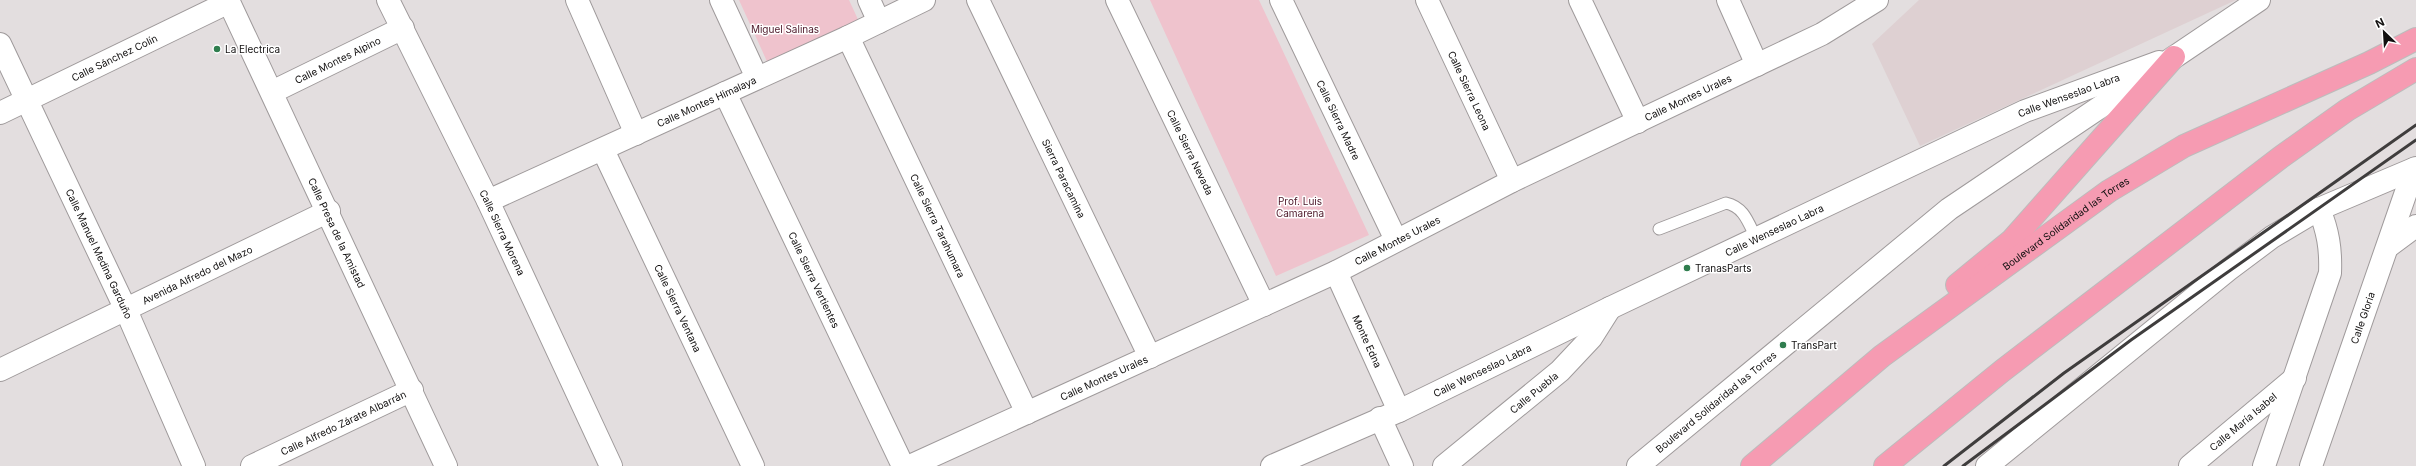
<svg xmlns="http://www.w3.org/2000/svg" width="2416" height="466" viewBox="0 0 2416 466" font-family="Inter,sans-serif">
  <style>
    .built { fill: #ded0d2 }
    .green { fill: #efc3cd }
    .lines { fill: none; stroke-linecap: round; stroke-linejoin: round }
    .lane-casing { stroke: #9f9a9b; stroke-width: 13 }
    .street-casing { stroke: #9f9a9b; stroke-width: 24 }
    .secondary-casing { stroke: #9f9a9b; stroke-width: 24 }
    .highway-casing { stroke: #bdbcbc; stroke-width: 24 }
    .lane { stroke: #fff; stroke-width: 11 }
    .street { stroke: #fff; stroke-width: 22 }
    .secondary { stroke: #fff; stroke-width: 22 }
    .highway { stroke: #f69bb2; stroke-width: 22 }
    .rail { stroke: #3f3d3d; stroke-width: 3 }
    .poi-dot { fill: #2f7d4e; stroke: #fff; stroke-width: 1.5 }
    .labels { text-anchor: middle; dominant-baseline: central; stroke-width: 3; stroke-linejoin: round; paint-order: stroke }
    .park-label { font-size: 10px; fill: #4c1728; stroke: #fff }
    .poi-label { font-size: 10px; fill: #121010; stroke: #fff; text-anchor: start }
    .street-label { font-size: 10px; fill: #121010; stroke: #fff }
  </style>
  <rect width="100%" height="100%" fill="#e3dedf"/>
  <!-- built -->
  <path class="built" d="M1919,0H2236L1920,146L1872,44Z"/>
  <!-- green -->
  <g class="green">
    <path d="M739,0H849L861,26L770,68Z"/>
    <path d="M1150,0H1259L1369,235L1276,276Z"/>
  </g>
  <g class="lines">
    <!-- lane casing -->
    <g class="lane-casing">
      <path id="lane" d="M1659,229L1726,203C1744,207 1748,222 1756,238"/>
    </g>
    <!-- street casing -->
    <g class="street-casing">
      <g id="street">
        <path id="s1" d="M228,0L446,466"/>
        <path id="s2" d="M388,0L488,201L611,466"/>
        <path d="M577,0L636,134"/>
        <path d="M721,0L757,78"/>
        <path d="M869,0L879,22"/>
        <path id="s3" d="M978,0L1150,357"/>
        <path id="s4" d="M1117,0L1264,305"/>
        <path id="s5" d="M1281,0L1396,240"/>
        <path id="s6" d="M1427,0L1512,181"/>
        <path d="M1580,0L1638,122"/>
        <path d="M1728,0L1757,65"/>
        <path id="s7" d="M848,37L1027,413"/>
        <path id="s8" d="M0,44L126,310L194,466"/>
        <path id="s9" d="M272,92L403,28"/>
        <path id="s10" d="M725,93L903,466"/>
        <path id="s11" d="M0,113L229,2"/>
        <path id="s12" d="M603,150L753,466"/>
        <path id="s13" d="M488,201L848,37L924,0"/>
        <path d="M2390,245L2416,226"/>
        <path id="s14" d="M1336,272L1399,411"/>
        <path id="s15" d="M0,370L329,211"/>
        <path d="M1380,418L1402,466"/>
        <path id="s16" d="M252,466L412,390"/>
        <path id="s17" d="M910,466L1336,272L1512,181L1822,34L1877,0"/>
        <path id="s18" d="M1272,466L1399,411L1610,308L2025,111L2159,62"/>
        <path id="s19" d="M1444,466L1560,371L1591,338L1610,308"/>
        <path id="s20" d="M2190,466L2295,378"/>
        <path d="M2264,466L2330,273C2331,249 2328,231 2319,209"/>
        <path id="s21" d="M2311,466L2414,169"/>
      </g>
    </g>
    <!-- secondary casing -->
    <g class="secondary-casing">
      <g id="secondary">
        <path id="s22" d="M1638,466L1949,209L2259,0"/>
        <path d="M1987,466L2228,270L2272,237L2319,209L2416,168"/>
      </g>
    </g>
    <!-- highway casing -->
    <g class="highway-casing">
      <g id="highway">
        <path d="M1957,285L2012,240L2174,57"/>
        <path id="s23" d="M1752,466L1882,356L2109,191L2184,146L2369,63L2416,39"/>
        <path d="M1885,466L2002,371L2281,157L2347,110L2416,69"/>
      </g>
    </g>
    <!-- lane -->
    <use href="#lane" class="lane"/>
    <!-- street -->
    <use href="#street" class="street"/>
    <!-- secondary -->
    <use href="#secondary" class="secondary"/>
    <!-- highway -->
    <use href="#highway" class="highway"/>
    <!-- rail -->
    <g class="rail">
      <path d="M1944,466L2064,373L2416,125"/>
      <path d="M1963,466L2131,340L2416,140"/>
    </g>
  </g>
  <!-- markers -->
  <g class="poi-dot">
    <circle cx="217" cy="49" r="4"/>
    <circle cx="1687" cy="268" r="4"/>
    <circle cx="1783" cy="345" r="4"/>
  </g>
  <g class="labels">
    <!-- park labels -->
    <g class="park-label">
      <text x="785" y="29">Miguel Salinas</text>
      <text x="1300" y="201">Prof. Luis<tspan x="1300" dy="12">Camarena</tspan></text>
    </g>
    <!-- poi labels -->
    <g class="poi-label">
      <text x="225" y="49">La Electrica</text>
      <text x="1695" y="268">TranasParts</text>
      <text x="1791" y="345">TransPart</text>
    </g>
    <!-- street labels -->
    <g class="street-label">
      <text stroke="none"><textPath href="#s11" startOffset="127">Calle Sánchez Colín</textPath></text>
      <text stroke="none"><textPath href="#s9" startOffset="73">Calle Montes Alpino</textPath></text>
      <text stroke="none"><textPath href="#s6" startOffset="100">Calle Sierra Leona</textPath></text>
      <text stroke="none"><textPath href="#s18" startOffset="879">Calle Wenseslao Labra</textPath></text>
      <text stroke="none"><textPath href="#s17" startOffset="861">Calle Montes Urales</textPath></text>
      <text stroke="none"><textPath href="#s13" startOffset="240">Calle Montes Himalaya</textPath></text>
      <text stroke="none"><textPath href="#s5" startOffset="133">Calle Sierra Madre</textPath></text>
      <text stroke="none"><textPath href="#s4" startOffset="169">Calle Sierra Nevada</textPath></text>
      <text stroke="none"><textPath href="#s3" startOffset="198">Sierra Paracamina</textPath></text>
      <text stroke="none"><textPath href="#s23" startOffset="397">Boulevard Solidaridad las Torres</textPath></text>
      <text stroke="none"><textPath href="#s7" startOffset="209">Calle Sierra Tarahumara</textPath></text>
      <text stroke="none"><textPath href="#s18" startOffset="555">Calle Wenseslao Labra</textPath></text>
      <text stroke="none"><textPath href="#s1" startOffset="257">Calle Presa de la Amistad</textPath></text>
      <text stroke="none"><textPath href="#s2" startOffset="259">Calle Sierra Morena</textPath></text>
      <text stroke="none"><textPath href="#s17" startOffset="537">Calle Montes Urales</textPath></text>
      <text stroke="none"><textPath href="#s8" startOffset="232">Calle Manuel Medina Garduño</textPath></text>
      <text stroke="none"><textPath href="#s15" startOffset="219">Avenida Alfredo del Mazo</textPath></text>
      <text stroke="none"><textPath href="#s10" startOffset="207">Calle Sierra Vertientes</textPath></text>
      <text stroke="none"><textPath href="#s12" startOffset="175">Calle Sierra Ventana</textPath></text>
      <text stroke="none"><textPath href="#s21" startOffset="157">Calle Gloria</textPath></text>
      <text stroke="none"><textPath href="#s14" startOffset="76">Monte Edna</textPath></text>
      <text stroke="none"><textPath href="#s18" startOffset="231">Calle Wenseslao Labra</textPath></text>
      <text stroke="none"><textPath href="#s17" startOffset="213">Calle Montes Urales</textPath></text>
      <text stroke="none"><textPath href="#s19" startOffset="116">Calle Puebla</textPath></text>
      <text stroke="none"><textPath href="#s22" startOffset="101">Boulevard Solidaridad las Torres</textPath></text>
      <text stroke="none"><textPath href="#s20" startOffset="69">Calle María Isabel</textPath></text>
      <text stroke="none"><textPath href="#s16" startOffset="101">Calle Alfredo Zárate Albarrán</textPath></text>
    </g>
  </g>
  <!-- north arrow -->
  <g transform="translate(2384 32) rotate(335)" stroke="#ffffff" stroke-width="3" paint-order="stroke">
  <path d="M0-3L7 15L0 10L-7 15Z" fill="#121010"/>
  <text y="-6" font-size="11" font-weight="bold" text-anchor="middle" fill="#121010">N</text>
  </g>
</svg>
